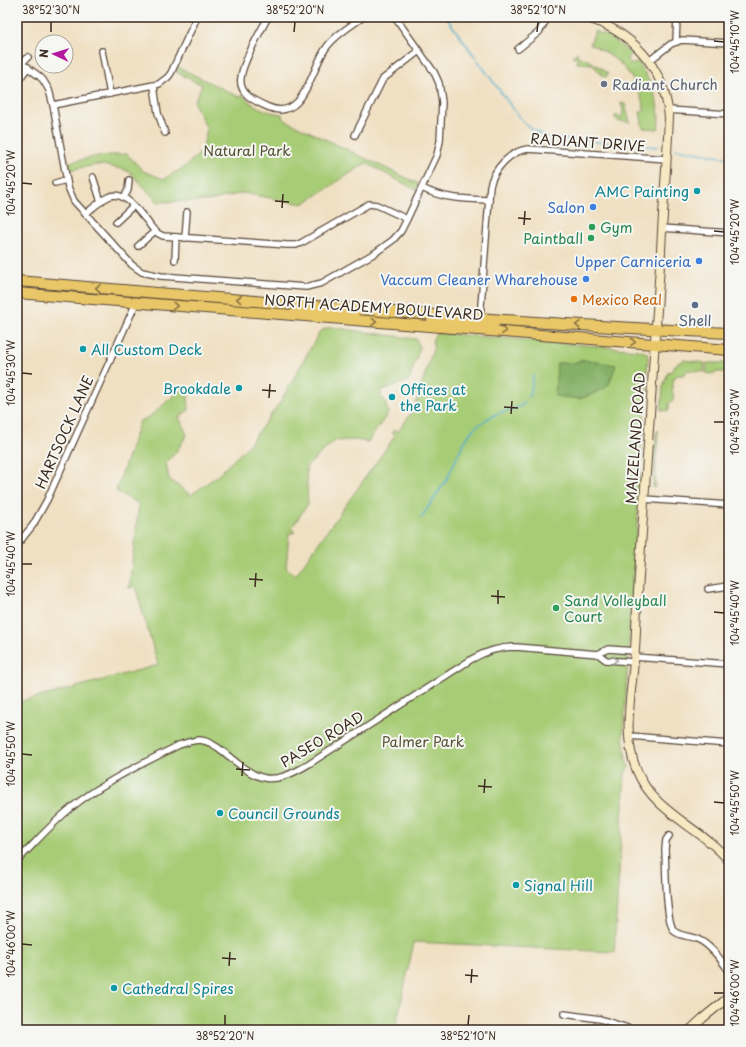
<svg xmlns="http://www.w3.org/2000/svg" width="746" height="1047" viewBox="0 0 746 1047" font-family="'Playpen Sans',sans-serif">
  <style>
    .green { fill: #a7cc76; stroke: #717b4a }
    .forest { fill: #85b067; stroke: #606d42 }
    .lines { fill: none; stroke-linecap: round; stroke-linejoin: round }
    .stream { stroke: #4faccd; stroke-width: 1.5 }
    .street-casing { stroke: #564537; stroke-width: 8 }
    .secondary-casing { stroke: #564537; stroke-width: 10 }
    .primary-casing { stroke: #564537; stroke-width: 11 }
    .highway-casing { stroke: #564537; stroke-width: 12 }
    .street { stroke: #fff; stroke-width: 5.5 }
    .secondary { stroke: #f6e9c3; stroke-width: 8 }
    .primary { stroke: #e9c769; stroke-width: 9 }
    .highway { stroke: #e9c769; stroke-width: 10 }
    .oneway { stroke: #897140 }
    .oneway2 { stroke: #a79f9a }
    .ticks { fill: none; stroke: #3b2a1e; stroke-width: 1.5 }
    .worship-dot { fill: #6b7280; stroke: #f6f6f2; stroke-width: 1.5 }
    .culture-dot { fill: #0f9aa8; stroke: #f6f6f2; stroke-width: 1.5 }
    .shop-dot { fill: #3f7fe0; stroke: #f6f6f2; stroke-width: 1.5 }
    .leisure-dot { fill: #2e9e5b; stroke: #f6f6f2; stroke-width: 1.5 }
    .food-dot { fill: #e8710a; stroke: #f6f6f2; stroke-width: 1.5 }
    .service-dot { fill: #5c6f8a; stroke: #f6f6f2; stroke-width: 1.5 }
    .labels { text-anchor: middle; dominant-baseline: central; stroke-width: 4; stroke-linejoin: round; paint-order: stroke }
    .worship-label { font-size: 14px; fill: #5b616d; stroke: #f6f6f2; text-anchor: start }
    .street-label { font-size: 14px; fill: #3b2a1e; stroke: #f6f6f2 }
    .park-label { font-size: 14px; fill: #565234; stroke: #f6f6f2 }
    .culture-label { font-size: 14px; fill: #0d838f; stroke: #f6f6f2; text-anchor: start }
    .shop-label { font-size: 14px; fill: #366cbe; stroke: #f6f6f2; text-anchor: end }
    .leisure-label { font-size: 14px; fill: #27864d; stroke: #f6f6f2; text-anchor: start }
    .food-label { font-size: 14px; fill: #c56008; stroke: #f6f6f2; text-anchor: start }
    .service-label { font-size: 14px; fill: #4e5e75; stroke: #f6f6f2 }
    .neatline { fill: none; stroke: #3b2a1e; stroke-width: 1.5 }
    .ticks-label { font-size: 10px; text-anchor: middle; fill: #3b2a1e }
  </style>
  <rect width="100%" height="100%" fill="#f6f6f2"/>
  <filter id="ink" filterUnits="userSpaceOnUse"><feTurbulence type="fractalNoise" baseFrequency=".025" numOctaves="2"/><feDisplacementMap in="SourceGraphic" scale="8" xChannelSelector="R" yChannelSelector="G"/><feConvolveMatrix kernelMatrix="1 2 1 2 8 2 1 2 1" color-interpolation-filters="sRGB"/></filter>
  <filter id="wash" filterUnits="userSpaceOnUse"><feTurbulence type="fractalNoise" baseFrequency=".012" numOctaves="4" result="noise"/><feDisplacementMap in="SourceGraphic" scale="16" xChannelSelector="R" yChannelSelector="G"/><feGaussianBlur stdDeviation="0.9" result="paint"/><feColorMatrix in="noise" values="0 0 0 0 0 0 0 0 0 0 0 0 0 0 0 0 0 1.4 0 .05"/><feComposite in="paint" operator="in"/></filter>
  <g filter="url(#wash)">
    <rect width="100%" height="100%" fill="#f0e0c2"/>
    <!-- green -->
    <g class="green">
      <path d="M595,31C609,36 620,44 631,54L627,59L631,65L638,62C651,81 662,106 658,129L643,128L640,112L644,111V108C636,76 620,58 590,44Z"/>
      <path d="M577,52V56C588,59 599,66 608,74L607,76L604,77L592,64L577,63V59L573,56Z"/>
      <path d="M178,67L239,97L243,95C250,106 269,113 282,114L283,119L419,184L416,190L366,163L303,204L243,193L208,201L158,202L131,173L125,170L103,165H96L69,170L67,163L98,156L127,154L143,171L164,179L186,166L202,151L207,129L194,103L202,85L176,72Z"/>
      <path d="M621,103L625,104L630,122L618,121L614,117L617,115L618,117H622L623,107L621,106Z"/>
      <path d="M330,327L416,339L420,347L409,380L381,391L382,394L380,395L382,399H384L388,413L368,442L354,440L334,441L306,467L308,504L291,529L294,531V533H289L286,568L295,576L395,436L392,433L394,430L398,432L414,409L434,346L432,343L434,336L437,333L528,340L639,350L647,353L648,358L623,737L626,757L629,768L625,772L614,952L414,942L395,1030H17V702L47,695L158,665L135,586L129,588L139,504L116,491L140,421L149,417L184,387L188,395L189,410L179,417L187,435L176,452L166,463L169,479L191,495L217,476L248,446L281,401L320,331Z"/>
      <path d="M683,360L705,363L704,372L688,370L683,375H678L674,378L672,390L674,399L669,403V411L661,410L663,387L668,372L672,371L677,363L681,362Z"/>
      <path d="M707,363H729V372H718L710,374L706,373Z"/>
      <path d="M658,430L655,487H653L656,435Z"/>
    </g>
    <!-- forest -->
    <path class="forest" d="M584,360L616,365L609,384L604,389L580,399L555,396L557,363H572Z"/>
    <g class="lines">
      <!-- stream -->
      <g class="stream">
        <path d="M446,17L519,117C528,128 537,133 550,138L658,147"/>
        <path d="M676,149C694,151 711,156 729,158"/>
        <path d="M528,397L531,392L533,375"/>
        <path d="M421,518L447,479L463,444L473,429L487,419L497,414L521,406L525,402"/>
      </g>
    </g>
  </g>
  <g filter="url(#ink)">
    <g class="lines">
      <!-- street casing -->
      <g class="street-casing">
        <g id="street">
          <path d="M268,17C260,32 242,63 241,78C240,84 242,90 247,95C252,100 261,104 268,107C304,123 311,69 326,48C335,35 351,26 363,17"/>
          <path d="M676,42L677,17"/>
          <path d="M518,49L539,32L548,17"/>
          <path d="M102,51L110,94"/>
          <path d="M17,60L39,76L43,80L49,90L53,105L68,187L74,201L132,265L142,272L161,276L306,287L322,283L375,253L393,240L401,231L407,219L437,155L440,141L442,102L439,83L434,72L395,17"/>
          <path d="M649,61L671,44L682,40L729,43"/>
          <path d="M22,63L28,57"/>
          <path d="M17,83L28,67"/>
          <path d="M154,86L158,113L165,133"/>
          <path d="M53,105L159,84L168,77L171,73L197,17"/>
          <path d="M668,110L729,114"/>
          <path d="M355,135L383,79L419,51"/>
          <path d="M93,177L101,202"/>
          <path d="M55,183L66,180"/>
          <path d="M422,188C443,199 465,199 489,200"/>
          <path d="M124,198L128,190L129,180"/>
          <path d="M85,214C92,209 100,201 108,197C124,189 138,211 147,221C151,227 155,233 163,236L287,245H296L301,243L369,204L377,205L407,219"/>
          <path d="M116,222L133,206"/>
          <path d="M662,228L729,233"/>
          <path d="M185,238L187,212"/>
          <path d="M138,246L155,231"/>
          <path d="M175,260L176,237"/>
          <path d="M480,319L490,186C494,169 510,151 528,149L667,159"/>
          <path d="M644,499L729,505"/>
          <path d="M17,545L33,525L47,500L136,303"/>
          <path d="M708,589L729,586"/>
          <path d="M598,654L606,660L634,662"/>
          <path d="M634,657L729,664"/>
          <path d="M17,694V695"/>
          <path d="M629,736L729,744"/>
          <path d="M669,836L666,840L665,849C666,865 665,920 674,931C679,936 690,936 697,939C710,944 721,960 729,971"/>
          <path d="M17,861C35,843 51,824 71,808C101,783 144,763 179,745C186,743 193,740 200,740C209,741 218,747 225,753C258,781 269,788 309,764L472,659C486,651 500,647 516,647L598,654L608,649L635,651"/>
          <path d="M564,1014L600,1019L634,1030"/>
        </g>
      </g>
      <!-- secondary casing -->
      <g class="secondary-casing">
        <g id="secondary">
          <path d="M584,17C632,31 664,66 669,117C667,162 663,207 661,251C654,370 644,488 637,606C636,625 636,643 634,661C631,698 622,736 637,771C654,813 701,827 729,861"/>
          <path d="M690,1030L703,1018L729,997"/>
        </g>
      </g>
      <!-- primary casing -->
      <g class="primary-casing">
        <g id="primary">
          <path d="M295,315L301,310L338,313L355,312"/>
          <path d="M429,325L432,322L438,321L485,324H493L499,320"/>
        </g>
      </g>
      <!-- highway casing -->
      <g class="highway-casing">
        <g id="highway">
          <path d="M17,281C254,301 491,322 729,333"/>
          <path d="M17,293L729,350"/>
        </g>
      </g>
      <!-- street -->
      <use href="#street" class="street"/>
      <!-- secondary -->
      <use href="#secondary" class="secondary"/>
      <!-- primary -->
      <use href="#primary" class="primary"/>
      <!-- highway -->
      <use href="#highway" class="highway"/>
    </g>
    <!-- one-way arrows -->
    <defs><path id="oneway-chevron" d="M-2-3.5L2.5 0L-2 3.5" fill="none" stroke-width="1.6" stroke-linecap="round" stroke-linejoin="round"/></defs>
    <g class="oneway">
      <use href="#oneway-chevron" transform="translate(98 288) rotate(-175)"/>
      <use href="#oneway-chevron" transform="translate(239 299) rotate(-175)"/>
      <use href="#oneway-chevron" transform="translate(175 306) rotate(4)"/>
      <use href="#oneway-chevron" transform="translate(374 322) rotate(4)"/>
      <use href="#oneway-chevron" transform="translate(578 325) rotate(-176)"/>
      <use href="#oneway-chevron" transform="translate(504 331) rotate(5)"/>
      <use href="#oneway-chevron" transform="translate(633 342) rotate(5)"/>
    </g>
    <use class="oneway2" href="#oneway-chevron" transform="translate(615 660) rotate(4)"/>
  </g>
  <!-- ticks -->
  <path class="ticks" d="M51,32V22M294,32L295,22M537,32L538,22M714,41L724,42M22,183L32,184M275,201L289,202M282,208L283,194M518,218L531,219M524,225L525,211M714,231L724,232M22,373L32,374M262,390L276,391M269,398L270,384M504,407L518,408M511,414L512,401M714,422H724M22,564H32M249,579L263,580M255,587L256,573M491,596L505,597M498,604V590M714,612L724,613M22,754L32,755M236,769L250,770M242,776L243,762M478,786L492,787M484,793L485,779M714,802L724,803M22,944L32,945M222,958L236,959M229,966L230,952M465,975L478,976M471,983L472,969M714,993H724M225,1025V1015M468,1025L469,1015"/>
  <!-- markers -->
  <circle class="worship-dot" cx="604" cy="84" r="4"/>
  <g class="culture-dot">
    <circle cx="697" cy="191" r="4"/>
    <circle cx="83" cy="349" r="4"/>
    <circle cx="239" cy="388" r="4"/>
    <circle cx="392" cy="397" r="4"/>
    <circle cx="220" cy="813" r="4"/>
    <circle cx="516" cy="885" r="4"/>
    <circle cx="114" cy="988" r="4"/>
  </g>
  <g class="shop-dot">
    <circle cx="593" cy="207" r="4"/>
    <circle cx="699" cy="261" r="4"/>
    <circle cx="586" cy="279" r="4"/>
  </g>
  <g class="leisure-dot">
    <circle cx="592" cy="227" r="4"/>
    <circle cx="591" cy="238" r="4"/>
    <circle cx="556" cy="608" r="4"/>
  </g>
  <circle class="food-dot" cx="574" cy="299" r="4"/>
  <circle class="service-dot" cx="695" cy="305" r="4"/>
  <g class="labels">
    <!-- worship labels -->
    <g class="worship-label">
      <text x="612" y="84">Radiant Church</text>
    </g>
    <!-- street labels -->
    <g class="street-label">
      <text transform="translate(588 142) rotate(4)">RADIANT DRIVE</text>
      <text transform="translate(374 307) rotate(4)">NORTH ACADEMY BOULEVARD</text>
      <text transform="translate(64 432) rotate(-66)">HARTSOCK LANE</text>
      <text transform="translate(635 438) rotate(-86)">MAIZELAND ROAD</text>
      <text transform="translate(322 739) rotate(-31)">PASEO ROAD</text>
    </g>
    <!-- park labels -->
    <g class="park-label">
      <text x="247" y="150">Natural Park</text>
      <text x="423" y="741">Palmer Park</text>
    </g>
    <!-- culture labels -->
    <g class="culture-label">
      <text x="689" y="191" text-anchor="end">AMC Painting</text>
      <text x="91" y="349">All Custom Deck</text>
      <text x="231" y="388" text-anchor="end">Brookdale</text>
      <text x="400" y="389">Offices at<tspan x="400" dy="16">the Park</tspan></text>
      <text x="228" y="813">Council Grounds</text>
      <text x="524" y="885">Signal Hill</text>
      <text x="122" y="988">Cathedral Spires</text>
    </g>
    <!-- shop labels -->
    <g class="shop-label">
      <text x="585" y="207">Salon</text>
      <text x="691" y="261">Upper Carniceria</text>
      <text x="578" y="279">Vaccum Cleaner Wharehouse</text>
    </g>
    <!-- leisure labels -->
    <g class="leisure-label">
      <text x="600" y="227">Gym</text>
      <text x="583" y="238" text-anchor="end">Paintball</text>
      <text x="564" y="600">Sand Volleyball<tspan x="564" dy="16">Court</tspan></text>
    </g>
    <!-- food labels -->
    <g class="food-label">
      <text x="582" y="299">Mexico Real</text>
    </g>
    <!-- service labels -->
    <g class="service-label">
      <text x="695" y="320">Shell</text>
    </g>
  </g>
  <!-- margin -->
  <rect width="746" height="1047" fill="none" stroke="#f6f6f2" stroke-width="44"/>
  <!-- north arrow -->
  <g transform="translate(54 54) rotate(274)"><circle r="19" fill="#f6f6f2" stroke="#aba49d"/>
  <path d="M0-3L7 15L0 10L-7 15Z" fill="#b5179e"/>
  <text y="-6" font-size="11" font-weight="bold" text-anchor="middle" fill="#3b2a1e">N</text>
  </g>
  <rect x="22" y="22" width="702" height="1003" class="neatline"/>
  <g class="ticks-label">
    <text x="51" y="14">38°52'30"N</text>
    <text x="295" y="14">38°52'20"N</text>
    <text x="538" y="14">38°52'10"N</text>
    <text transform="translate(735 42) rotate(-90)" y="4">104°45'10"W</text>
    <text transform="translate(11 183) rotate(-90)" y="4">104°45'20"W</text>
    <text transform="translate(735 232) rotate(-90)" y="4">104°45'20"W</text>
    <text transform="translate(11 373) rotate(-90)" y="4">104°45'30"W</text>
    <text transform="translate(735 422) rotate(-90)" y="4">104°45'30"W</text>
    <text transform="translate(11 564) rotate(-90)" y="4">104°45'40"W</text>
    <text transform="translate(735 613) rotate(-90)" y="4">104°45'40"W</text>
    <text transform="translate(11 754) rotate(-90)" y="4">104°45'50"W</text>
    <text transform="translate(735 803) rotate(-90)" y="4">104°45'50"W</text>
    <text transform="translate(11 944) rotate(-90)" y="4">104°46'00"W</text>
    <text transform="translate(735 993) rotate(-90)" y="4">104°46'00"W</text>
    <text x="225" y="1040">38°52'20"N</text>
    <text x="468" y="1040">38°52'10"N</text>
  </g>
</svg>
